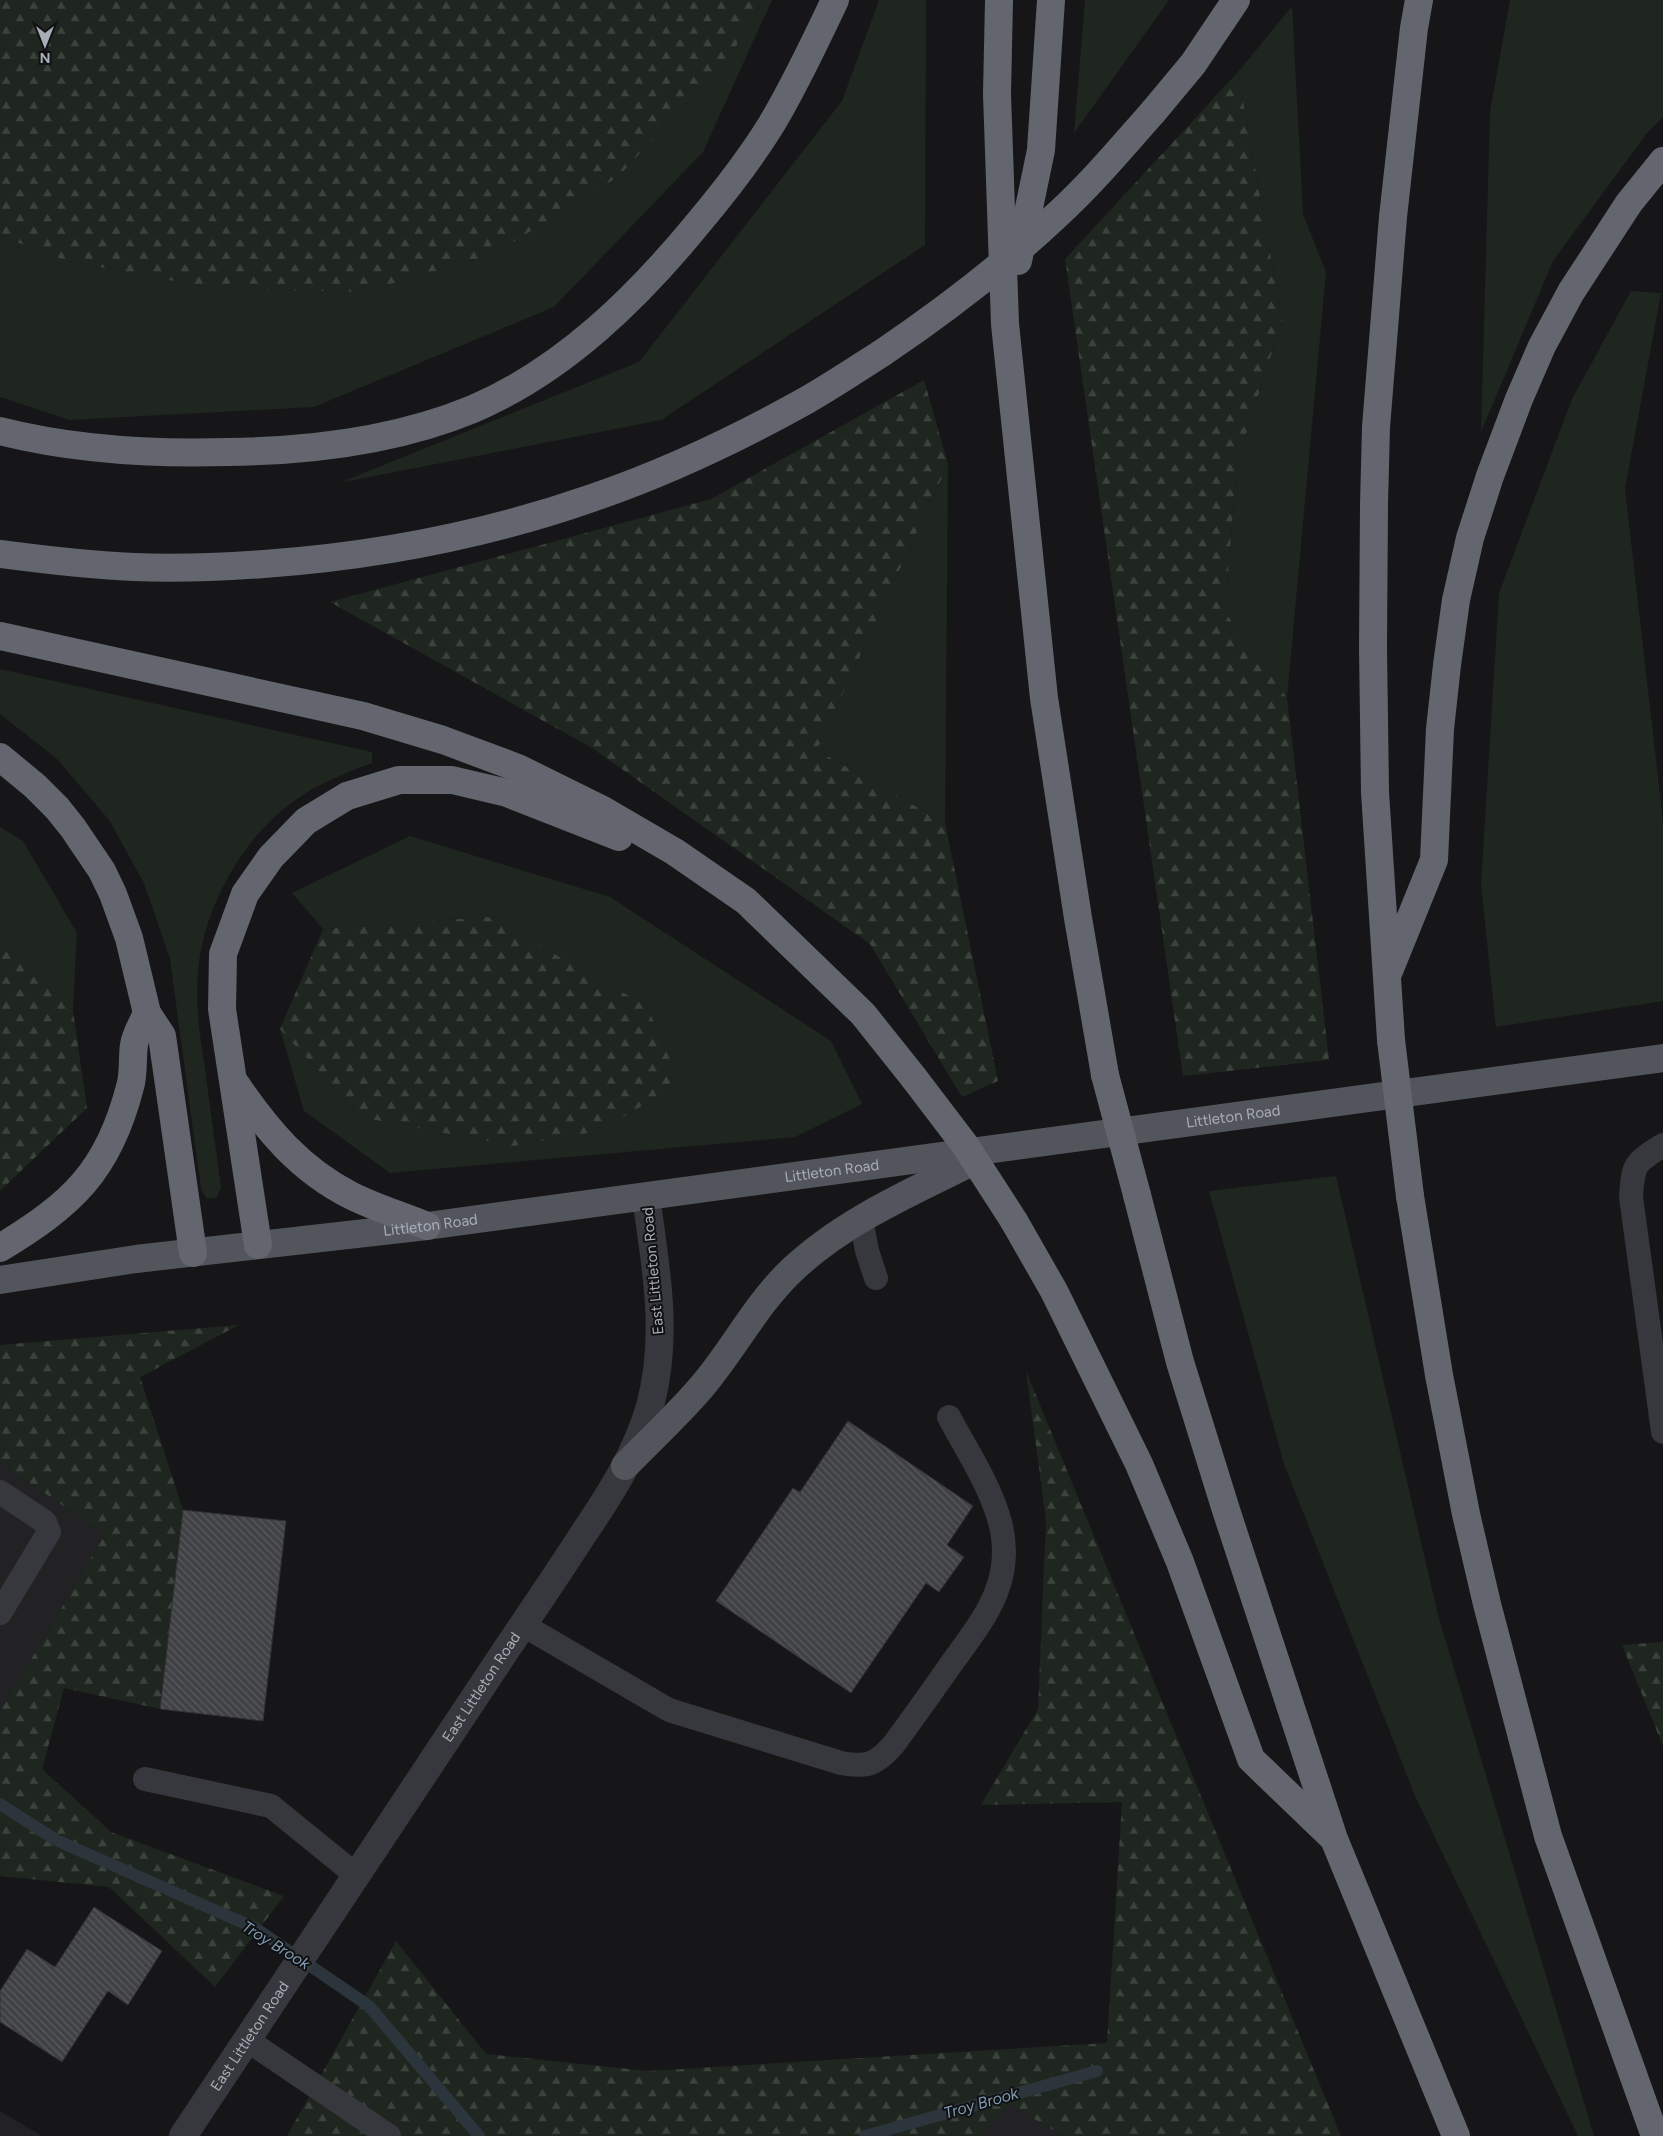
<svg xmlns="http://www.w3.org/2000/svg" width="1663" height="2136" viewBox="0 0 1663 2136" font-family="Figtree,sans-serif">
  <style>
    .built { fill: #222225 }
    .grass { fill: #1e261f }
    .forest { fill: url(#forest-firs) }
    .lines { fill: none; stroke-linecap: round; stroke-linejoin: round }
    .stream { stroke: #2c353c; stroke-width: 12 }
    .building { fill: url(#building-back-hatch); stroke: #303034 }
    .service { stroke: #37383d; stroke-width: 24 }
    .tertiary { stroke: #37383d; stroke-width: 28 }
    .primary { stroke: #53555c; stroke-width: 28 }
    .motorway { stroke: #63666e; stroke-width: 28 }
    .motorway-bridge { stroke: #63666e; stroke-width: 28 }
    .labels { text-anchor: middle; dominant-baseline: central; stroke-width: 4; stroke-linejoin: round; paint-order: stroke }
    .street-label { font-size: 15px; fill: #a8adb8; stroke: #111113 }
    .water-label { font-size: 16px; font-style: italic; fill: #7f9bb3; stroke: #111113 }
  </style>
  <defs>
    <pattern id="forest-firs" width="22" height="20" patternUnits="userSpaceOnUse" patternTransform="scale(1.25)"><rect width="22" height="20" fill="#1e261f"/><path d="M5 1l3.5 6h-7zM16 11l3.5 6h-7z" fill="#3c433d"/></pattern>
    <pattern id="building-back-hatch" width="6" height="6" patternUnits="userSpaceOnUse" patternTransform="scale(1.25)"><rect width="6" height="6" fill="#404145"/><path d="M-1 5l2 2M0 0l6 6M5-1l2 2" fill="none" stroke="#595a5e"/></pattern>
  </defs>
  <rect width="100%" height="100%" fill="#161618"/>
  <!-- built -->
  <g class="built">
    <path d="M0,1463L105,1534L0,1712Z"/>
    <path d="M1009,2104L1063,2136H982Z"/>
    <path d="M0,2111L42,2136H0Z"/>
  </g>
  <!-- grass -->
  <g class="grass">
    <path d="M763,0H772L703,152L554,307L314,407L69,420L0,397V236L67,261L217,289L363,292L493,254L618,177L731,55Z"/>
    <path d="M879,0H926L925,245L661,420L339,483L639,362L842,101Z"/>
    <path d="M1085,0H1169L1074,133Z"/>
    <path d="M1510,0H1663V117L1647,133L1553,261L1481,432L1490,112Z"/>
    <path d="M1292,6L1303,214L1326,272L1287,698L1225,612L1237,463L1282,320L1238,72Z"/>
    <path d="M1631,291L1661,293L1625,489L1663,821V1001L1496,1027L1481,885L1499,593L1572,399Z"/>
    <path d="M948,464L945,823L817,750Z"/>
    <path d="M0,669L372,752V763C346,773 317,784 294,801C242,838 202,910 198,974C195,1005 200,1037 205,1068C210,1108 216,1148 221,1188L216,1198H206L201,1189L170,959L144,883L109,820L57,759L0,714Z"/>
    <path d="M0,827L23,841L77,933L73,1011L0,938Z"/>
    <path d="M410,836L610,897L831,1041L862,1104L795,1137L390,1173L304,1111L280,1029L360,1117L488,917L323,929L292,893Z"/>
    <path d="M1336,1176L1438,1615L1594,2136H1578L1416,1798L1284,1464L1209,1191Z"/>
  </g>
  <!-- forest -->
  <g class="forest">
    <path d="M0,0H763L731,55L618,177L494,254L363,292L217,289L67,261L0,236Z"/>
    <path d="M1238,72L1282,320L1237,463L1225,612L1287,698L1329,1060L1183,1076L1065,259Z"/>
    <path d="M924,380L948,464L817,750L945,823L998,1081L962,1097L870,944L592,748L330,602L711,499Z"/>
    <path d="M488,917L647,1006L680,1083L600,1131L513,1146L360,1117L280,1029L323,929Z"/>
    <path d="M0,938L73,1011L87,1108L0,1191Z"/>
    <path d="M239,1325L140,1377L183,1510L160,1709L64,1688L42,1769L111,1832L284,1896L215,1987L109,1887L0,1876V1712L105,1534L0,1463V1345Z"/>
    <path d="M1026,1371L1341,2136H1063L1009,2104L982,2136H287L396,1941L486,2054L648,2071L1107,2043L1122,1802L981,1805L1038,1709L1046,1520Z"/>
    <path d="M1663,1642V1746L1622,1645Z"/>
  </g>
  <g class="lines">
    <!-- stream -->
    <g class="stream">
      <path d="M0,1804L56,1840L255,1928L369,2006L479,2136"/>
      <path d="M865,2136L1097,2071"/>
    </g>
  </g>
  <!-- building -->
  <g class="building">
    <path d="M848,1421L973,1506L947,1545L964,1557L939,1592L926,1583L851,1693L716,1601L793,1488L800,1492Z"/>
    <path d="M183,1510L286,1521L263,1721L160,1709Z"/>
    <path d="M94,1907L162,1951L128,2005L108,1991L62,2062L0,2022V1991L27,1949L55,1967Z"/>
  </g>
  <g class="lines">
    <!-- service -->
    <g class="service">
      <path d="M1663,1145C1635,1163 1633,1163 1631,1197L1663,1432"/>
      <path d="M861,1219L867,1251L876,1278"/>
      <path d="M0,1492L45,1522L49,1532L0,1613"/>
      <path d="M523,1625L669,1710L841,1763C867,1768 877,1764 894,1744C913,1718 931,1693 949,1667C982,1621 1016,1583 1000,1522C990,1485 967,1451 949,1417"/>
      <path d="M145,1779L271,1806L356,1875"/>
      <path d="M247,2040L389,2136"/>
    </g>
    <!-- tertiary -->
    <path class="tertiary" id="s1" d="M183,2136C289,1978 393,1820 498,1662C526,1620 555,1578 582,1536C609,1496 637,1453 650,1406C669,1336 656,1268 646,1197"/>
    <!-- primary -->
    <g class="primary">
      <path id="s2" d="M0,1280L136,1259L427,1226L1663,1058"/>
      <path d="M625,1466C651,1439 680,1413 704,1384C735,1347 757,1303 792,1270C845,1220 914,1191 978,1159"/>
    </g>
    <!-- motorway -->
    <g class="motorway">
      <path d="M999,0L997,94L1005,324L1044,698L1078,918L1105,1075"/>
      <path d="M1153,112L1193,64L1236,0"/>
      <path d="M1018,261L1041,150L1051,0"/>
      <path d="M0,431C71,449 155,454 228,452C311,451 396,441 473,409C564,370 638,297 700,221C725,191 750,159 771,125C795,85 815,42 835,0"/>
      <path d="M0,554C45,560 89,565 134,567C177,569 221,567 264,564C376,556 486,535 592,498C665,473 739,438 807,400C833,385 857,369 882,353"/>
      <path d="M0,636L363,716L443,740L518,768L603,810L675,852L746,901L863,1014L914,1078"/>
      <path d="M0,757L35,786L57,808L73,828L102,871L113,894L129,938L147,1013L162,1036L193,1253"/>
      <path d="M1389,971L1434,860L1440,729L1447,665L1456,600L1470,538L1490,476L1519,399L1542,346L1571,292L1629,203L1663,161"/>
      <path d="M1391,1040L1375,792L1373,648L1374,504L1376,427L1393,217L1414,28L1419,0"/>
      <path d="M235,1083C267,1130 300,1170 352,1196C376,1208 403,1216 427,1226"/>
      <path d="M1137,1195L1180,1362L1226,1510L1334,1839L1456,2136"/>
      <path d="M1410,1196L1439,1375L1466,1514L1487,1604L1548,1836L1655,2136"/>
      <path d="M1014,1221L1054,1291L1139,1464L1180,1562L1251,1759L1331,1836"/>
      <path d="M258,1245L222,1009L223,954L245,894L271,857L306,821L347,796L399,780H452L507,793L619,837"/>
      <path d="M0,1248C72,1204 108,1172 130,1087C134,1074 132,1059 134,1045C135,1035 143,1023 147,1013"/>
    </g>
    <!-- motorway-bridge -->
    <g class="motorway-bridge">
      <path d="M882,353C944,311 1003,266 1057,215C1092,183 1122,147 1153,112"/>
      <path d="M1391,1040L1410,1196"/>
      <path d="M1105,1075L1137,1195"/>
      <path d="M914,1078L965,1145L1014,1221"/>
    </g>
  </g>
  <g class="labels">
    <!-- street labels -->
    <g class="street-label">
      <text stroke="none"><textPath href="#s2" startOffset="1244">Littleton Road</textPath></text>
      <text stroke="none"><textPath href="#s2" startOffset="839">Littleton Road</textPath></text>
      <text stroke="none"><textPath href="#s2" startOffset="434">Littleton Road</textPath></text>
      <text transform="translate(653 1271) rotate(-95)">East Littleton Road</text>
      <text stroke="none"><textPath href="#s1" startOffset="539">East Littleton Road</textPath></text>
      <text stroke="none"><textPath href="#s1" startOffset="120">East Littleton Road</textPath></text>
    </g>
    <!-- water labels -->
    <g class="water-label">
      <text transform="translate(276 1945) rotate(32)">Troy Brook</text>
      <text transform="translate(981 2103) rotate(-16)">Troy Brook</text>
    </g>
  </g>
  <!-- north arrow -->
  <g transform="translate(45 45) rotate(180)" stroke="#111113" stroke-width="4" paint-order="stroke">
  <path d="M0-4L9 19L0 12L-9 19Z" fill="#a8adb8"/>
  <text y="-8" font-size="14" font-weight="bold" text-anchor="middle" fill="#a8adb8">N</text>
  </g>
</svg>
